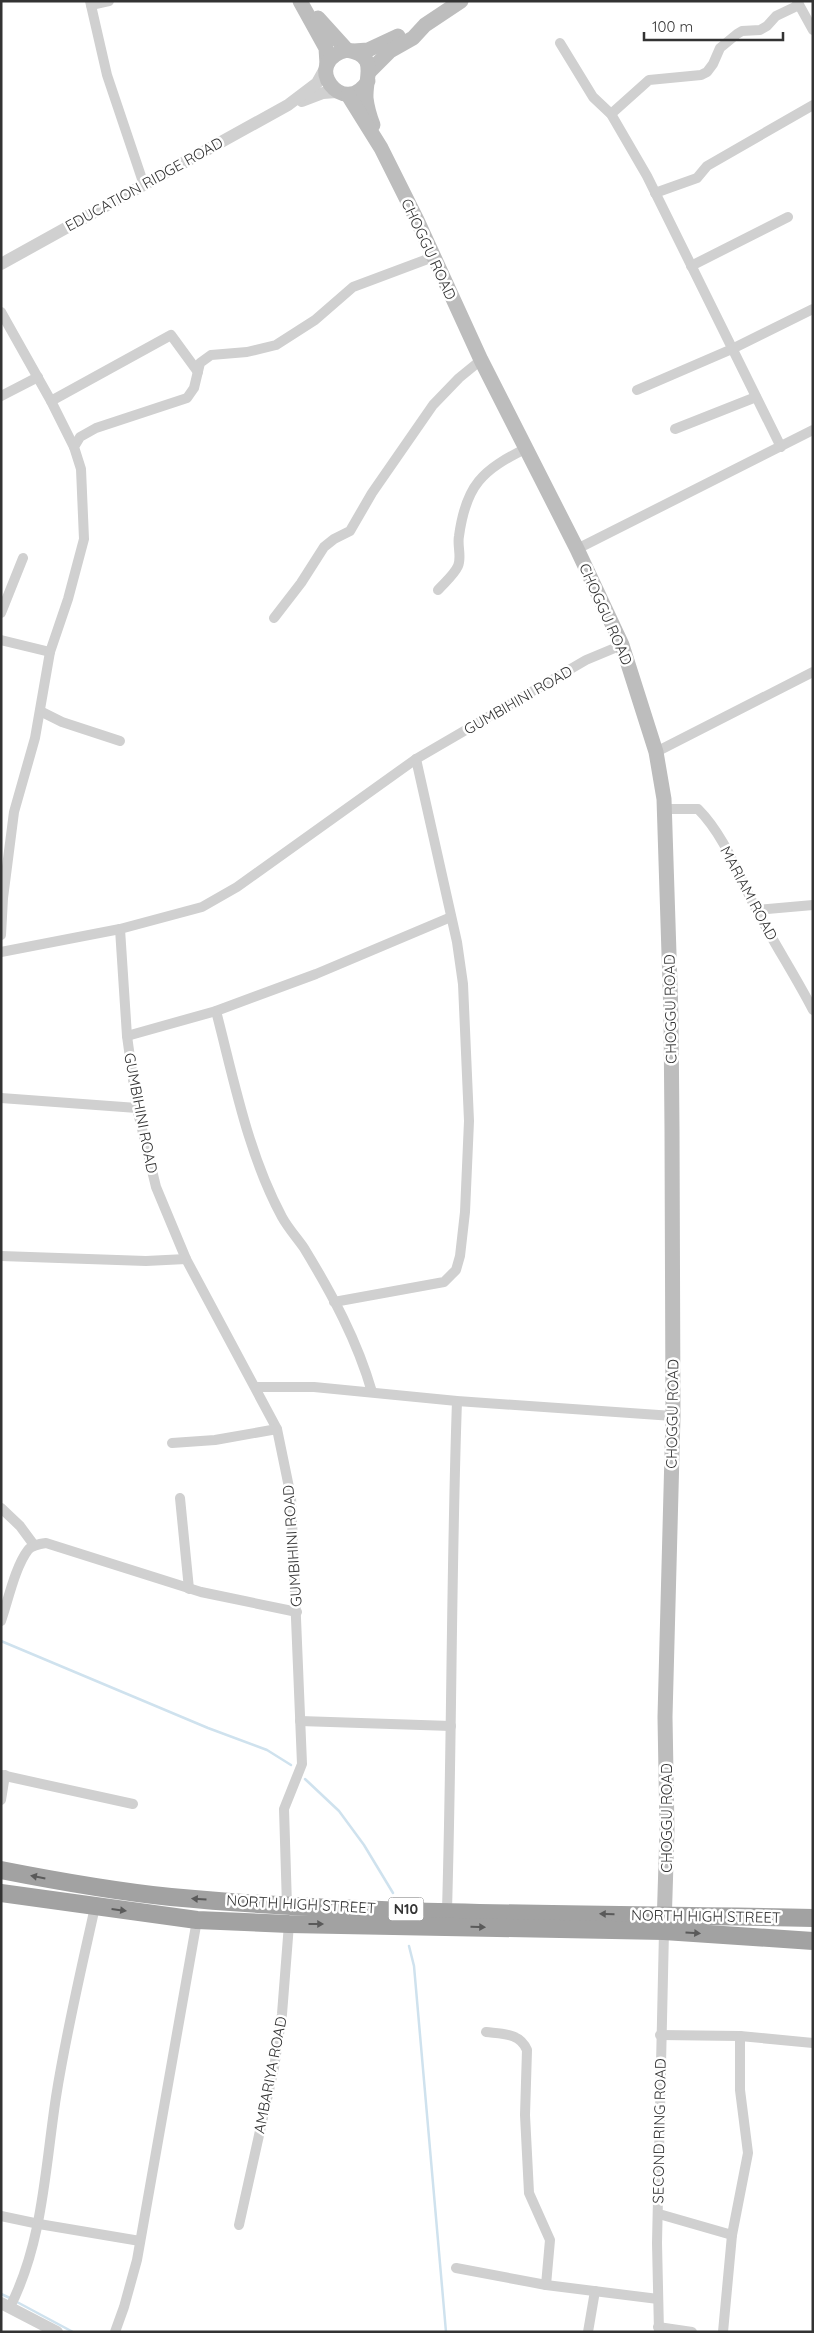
<svg xmlns="http://www.w3.org/2000/svg" width="814" height="2333" viewBox="0 0 814 2333" font-family="Quicksand,sans-serif">
  <style>
    .lines { fill: none; stroke-linecap: round; stroke-linejoin: round }
    .stream { stroke: #cfe2ee; stroke-width: 2.5 }
    .minor { stroke: #d0d0d0; stroke-width: 10 }
    .tertiary { stroke: #d0d0d0; stroke-width: 12 }
    .secondary { stroke: #bdbdbd; stroke-width: 15 }
    .trunk { stroke: #a2a2a2; stroke-width: 18 }
    .oneway { fill: #5a5a5a }
    .labels { text-anchor: middle; dominant-baseline: central; stroke-width: 5; stroke-linejoin: round; paint-order: stroke }
    .shield { fill: #fff; stroke: #707070; stroke-width: 1 }
    .shield-label { font-size: 14px; font-weight: bold; fill: #333 }
    .street-label { font-size: 15px; fill: #333; stroke: #fff }
  </style>
  <rect width="100%" height="100%" fill="#fff"/>
  <g class="lines">
    <!-- stream -->
    <g class="stream">
      <path d="M1,1641L208,1728L267,1750L291,1765"/>
      <path d="M305,1779L339,1811L364,1845L393,1893"/>
      <path d="M409,1946L414,1966L446,2332"/>
      <path d="M1,2294L10,2298"/>
      <path d="M17,2302L73,2332"/>
    </g>
    <!-- minor -->
    <g class="minor">
      <path d="M90,1L107,75L144,185"/>
      <path d="M797,1L813,30"/>
      <path d="M91,5L109,1"/>
      <path d="M560,43L593,97L611,114L647,176L781,447"/>
      <path d="M611,114L649,80L701,75L707,72L713,64L720,48L737,34L742,31L760,30L767,26L776,16L799,5"/>
      <path d="M655,193L697,178L707,166L813,105"/>
      <path d="M691,266L788,217"/>
      <path d="M1,312L51,401L74,447"/>
      <path d="M637,390L732,349L813,309"/>
      <path d="M1,396L38,377"/>
      <path d="M51,401L171,335L198,372"/>
      <path d="M675,429L756,397"/>
      <path d="M577,549L813,430"/>
      <path d="M438,590C444,583 454,575 458,566C462,557 457,546 459,536C466,485 482,470 527,448"/>
      <path d="M1,613L23,558"/>
      <path d="M274,618L301,583L324,547L334,539L350,531L372,493L433,405L459,378L481,360"/>
      <path d="M1,640L50,652"/>
      <path d="M40,711L62,722L120,741"/>
      <path d="M656,752L813,672"/>
      <path d="M663,809H698C724,835 738,874 755,907C773,942 795,975 813,1010"/>
      <path d="M756,910L813,905"/>
      <path d="M120,929L127,1036L137,1108L156,1187L186,1259L277,1429L291,1497L302,1764L284,1809L287,1906"/>
      <path d="M1,935L3,898L14,812L35,738L50,652L68,599L84,539L81,469L74,447L80,437L96,428L187,398L194,388L200,363L211,355L247,352L276,345L315,320L353,287L433,257"/>
      <path d="M1,952L120,929L202,907L237,887L416,759L586,660L622,645"/>
      <path d="M216,1011C234,1080 248,1154 282,1217C288,1228 297,1238 304,1248C332,1294 357,1340 372,1392"/>
      <path d="M127,1036L216,1011L316,974L451,917"/>
      <path d="M1,1098L137,1108"/>
      <path d="M1,1256L146,1261L186,1259"/>
      <path d="M334,1302L444,1282L456,1270L460,1256L465,1212L469,1121L463,984L457,942L416,759"/>
      <path d="M257,1387H314L457,1401L673,1416"/>
      <path d="M172,1443L215,1440L277,1429"/>
      <path d="M180,1498L189,1589"/>
      <path d="M1,1508L20,1526L34,1545"/>
      <path d="M1,1621C8,1601 15,1567 28,1550C32,1545 39,1544 46,1543L201,1592L297,1612"/>
      <path d="M300,1721L451,1726"/>
      <path d="M1,1775L133,1804"/>
      <path d="M1,1800L5,1775"/>
      <path d="M447,1910C452,1741 451,1571 457,1401"/>
      <path d="M486,2032C503,2034 520,2033 527,2050L525,2115L529,2193L550,2240L546,2285"/>
      <path d="M660,2035L740,2036L813,2043"/>
      <path d="M659,2214L732,2235"/>
      <path d="M1,2216L39,2224L140,2241"/>
      <path d="M239,2225L274,2068L282,2014L289,1924"/>
      <path d="M456,2268L546,2285L658,2299"/>
      <path d="M10,2307C43,2242 45,2169 56,2097C66,2033 81,1970 95,1907"/>
      <path d="M658,2327L692,2332"/>
      <path d="M115,2332L124,2307L137,2260L197,1920"/>
      <path d="M588,2332L595,2291"/>
      <path d="M659,2332L657,2243L664,1931"/>
      <path d="M723,2332L732,2235L748,2153L740,2090V2036"/>
    </g>
    <!-- tertiary -->
    <g class="tertiary">
      <path d="M302,101L323,93L336,92"/>
      <path d="M1,264L288,105L317,83L326,67"/>
      <path d="M1,2303L57,2332"/>
    </g>
    <!-- secondary -->
    <g class="secondary">
      <path d="M300,1L326,48L327,64"/>
      <path d="M318,18L347,50"/>
      <path d="M354,51L368,50L398,36"/>
      <path d="M369,72L390,51L413,38L425,25L461,1"/>
      <path d="M368,81C344,120 299,62 347,50C379,55 365,77 366,98C367,107 370,117 373,125"/>
      <path d="M348,95L381,148L417,220L481,360L577,549L622,645L656,752L664,799L671,1016L672,1130L673,1416L665,1717L667,1830L664,1927"/>
    </g>
    <!-- trunk -->
    <g class="trunk">
      <path d="M1,1870C57,1881 114,1891 171,1897C384,1917 599,1913 813,1918"/>
      <path d="M1,1893L197,1920L289,1924L664,1931L813,1941"/>
    </g>
  </g>
  <!-- one-way arrows -->
  <defs><path id="oneway-solid" d="M-6-.8H1V-3.2L6.5 0L1 3.2V.8H-6Z" transform="scale(1.25)"/></defs>
  <g class="oneway">
    <use href="#oneway-solid" transform="translate(38 1877) rotate(-169)"/>
    <use href="#oneway-solid" transform="translate(199 1899) rotate(-176)"/>
    <use href="#oneway-solid" transform="translate(119 1910) rotate(7)"/>
    <use href="#oneway-solid" transform="translate(607 1914) rotate(-179)"/>
    <use href="#oneway-solid" transform="translate(316 1924)"/>
    <use href="#oneway-solid" transform="translate(478 1927) rotate(1)"/>
    <use href="#oneway-solid" transform="translate(693 1933) rotate(4)"/>
  </g>
  <g class="labels">
    <!-- shield labels -->
    <rect class="shield" x="388.5" y="1897.5" width="35" height="23" rx="4"/>
    <g class="shield-label">
      <text x="406" y="1909">N10</text>
    </g>
    <!-- street labels -->
    <g class="street-label">
      <text transform="translate(144 184) rotate(-29)">EDUCATION RIDGE ROAD</text>
      <text transform="translate(429 249) rotate(65)">CHOGGU ROAD</text>
      <text transform="translate(606 614) rotate(66)">CHOGGU ROAD</text>
      <text transform="translate(518 700) rotate(-30)">GUMBIHINI ROAD</text>
      <text transform="translate(749 893) rotate(62)">MARIAM ROAD</text>
      <text transform="translate(670 1009) rotate(-91)">CHOGGU ROAD</text>
      <text transform="translate(141 1113) rotate(79)">GUMBIHINI ROAD</text>
      <text transform="translate(672 1414) rotate(-89)">CHOGGU ROAD</text>
      <text transform="translate(292 1546) rotate(-94)">GUMBIHINI ROAD</text>
      <text transform="translate(666 1818) rotate(-90)">CHOGGU ROAD</text>
      <text transform="translate(301 1904) rotate(3)">NORTH HIGH STREET</text>
      <text transform="translate(706 1916) rotate(1)">NORTH HIGH STREET</text>
      <text transform="translate(270 2075) rotate(-79)">AMBARIYA ROAD</text>
      <text transform="translate(659 2131) rotate(-89)">SECOND RING ROAD</text>
    </g>
  </g>
  <!-- border -->
  <rect width="814" height="2333" fill="none" stroke="#333333" stroke-width="5"/>
  <!-- scale -->
  <path d="M644 32v8h139v-8" fill="none" stroke="#333333" stroke-width="2.5"/>
  <text x="652" y="32" font-size="15" fill="#333333" stroke="#ffffff" stroke-width="4" paint-order="stroke">100 m</text>
</svg>
